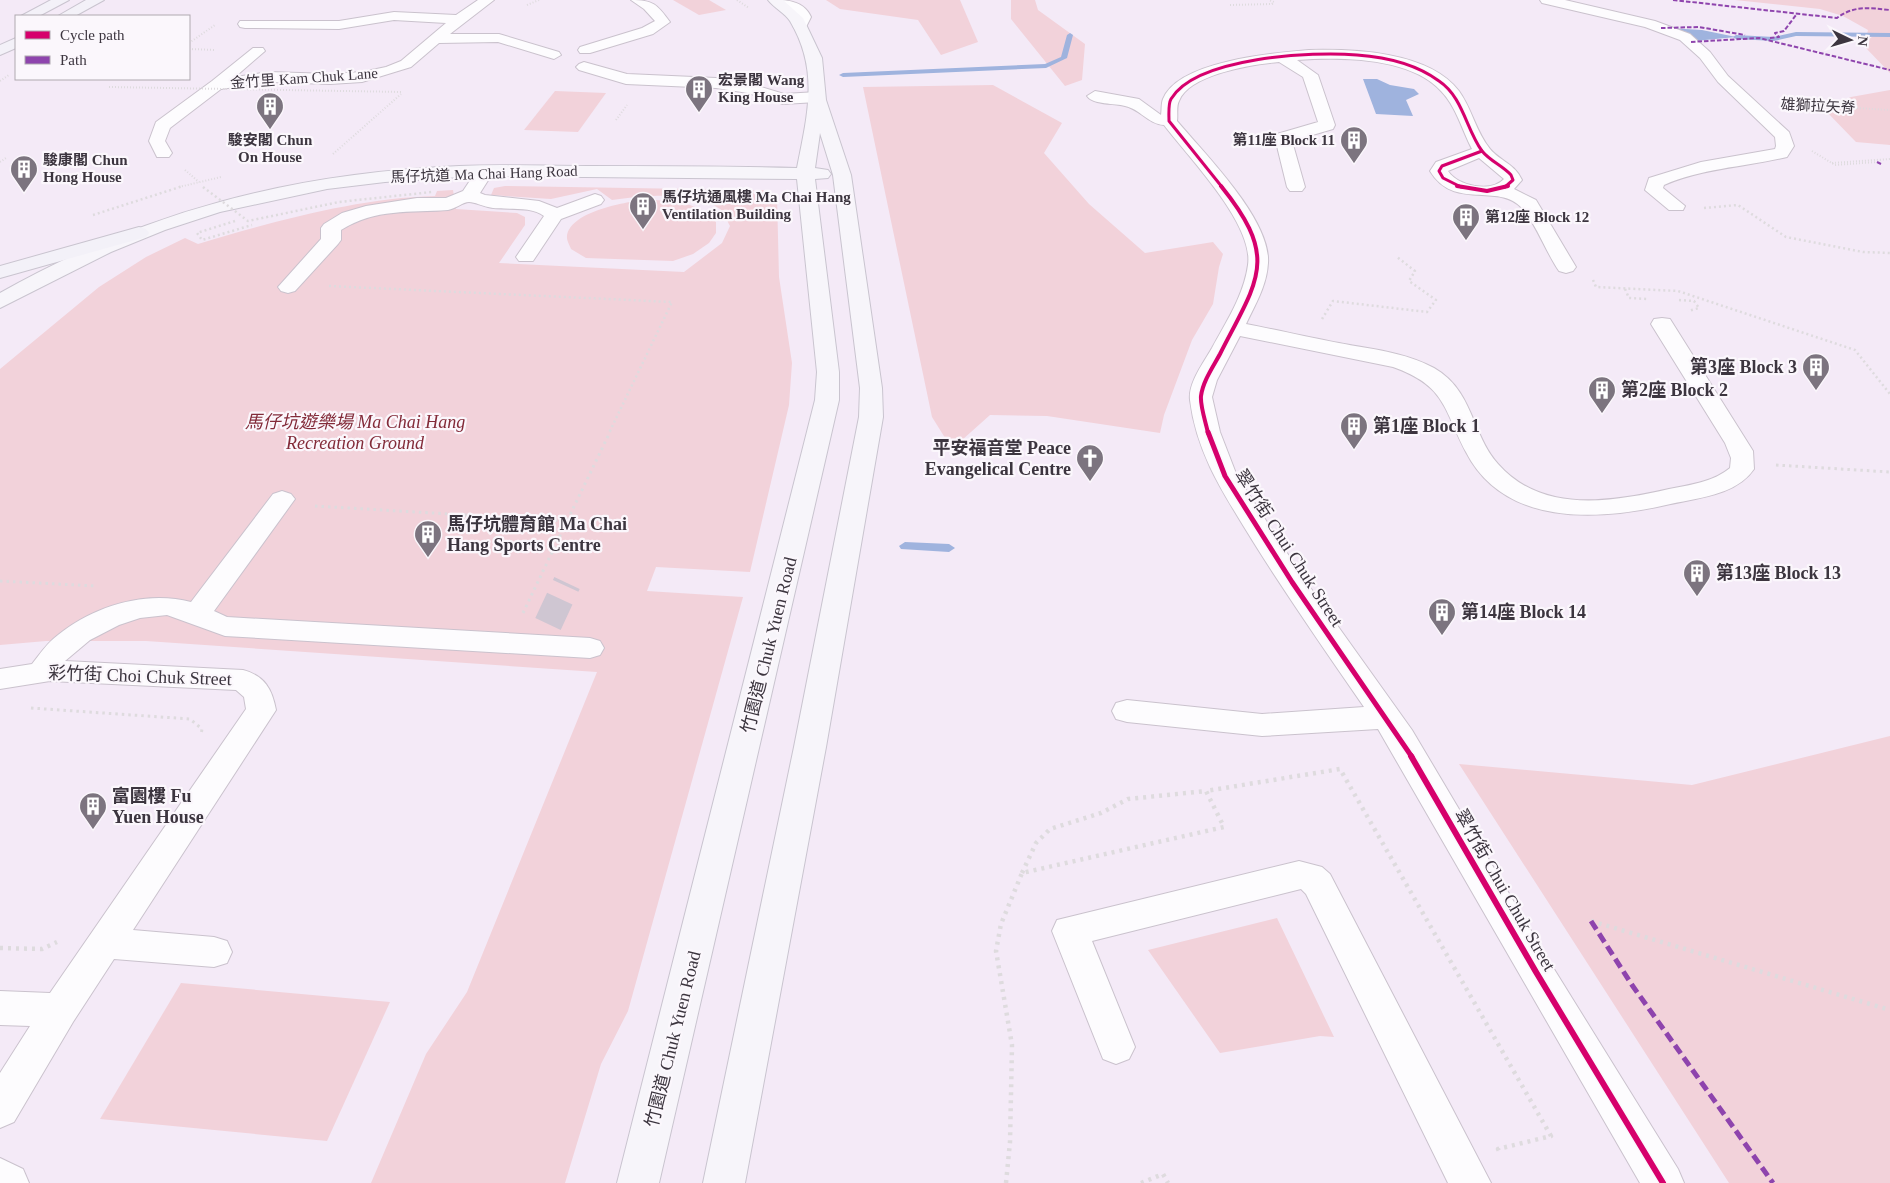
<svg xmlns="http://www.w3.org/2000/svg" width="1890" height="1183" viewBox="0 0 1890 1183" font-family="'Times New Roman','Noto Sans TC',serif">
  <style>
    .green { fill: #f2d2da }
    .water { fill: #9fb3de }
    .lines { fill: none; stroke-linecap: round; stroke-linejoin: round }
    .stream { fill: #9fb3de; fill-rule: evenodd }
    .minor-tunnel { stroke: #cfc6d2; stroke-width: 28; stroke-dasharray: 28 14; stroke-linecap: butt }
    .minor-casing { stroke: #cac2cd; stroke-width: 2 }
    .major-casing { stroke: #c9c4cf; stroke-width: 2 }
    .highway-casing { stroke: #c9c4cf; stroke-width: 2 }
    .path-far3 { stroke: #dedbde; stroke-width: 2; stroke-dasharray: 1 2; stroke-linecap: butt }
    .path-far2 { stroke: #dedbde; stroke-width: 2.5; stroke-dasharray: 2 3; stroke-linecap: butt }
    .path-far1 { stroke: #dedbde; stroke-width: 3; stroke-dasharray: 2.5 4; stroke-linecap: butt }
    .path { stroke: #dedbde; stroke-width: 4.5; stroke-dasharray: 3 5; stroke-linecap: butt }
    .minor { fill: #fdfcfe; fill-rule: evenodd }
    .major { fill: #f7f5fa; fill-rule: evenodd }
    .highway { fill: #f3f1f8; fill-rule: evenodd }
    .path-bridge-far1 { stroke: #dedbde; stroke-width: 2; stroke-dasharray: 1 2; stroke-linecap: butt }
    .path-bridge { stroke: #dedbde; stroke-width: 2.5; stroke-dasharray: 2 3; stroke-linecap: butt }
    .quiet-far1 { stroke: #8e44ad; stroke-width: 2; stroke-dasharray: 4.5 2; stroke-linecap: butt }
    .quiet { stroke: #8e44ad; stroke-width: 5; stroke-dasharray: 10 5; stroke-linecap: butt }
    .cycleway-far3-casing { stroke: #fbf7fc; stroke-width: 5 }
    .cycleway-far2-casing { stroke: #fbf7fc; stroke-width: 6 }
    .cycleway-far1-casing { stroke: #fbf7fc; stroke-width: 8 }
    .cycleway-casing { stroke: #fbf7fc; stroke-width: 9 }
    .cycleway-far3 { stroke: #d6006c; stroke-width: 3 }
    .cycleway-far2 { stroke: #d6006c; stroke-width: 4 }
    .cycleway-far1 { stroke: #d6006c; stroke-width: 5 }
    .cycleway { stroke: #d6006c; stroke-width: 6 }
    .labels { text-anchor: middle; dominant-baseline: central; stroke-width: 4.5; stroke-linejoin: round; paint-order: stroke }
    .far-street-label { font-size: 15px; fill: #3c353f; stroke: #fbf7fc }
    .far-poi-label { font-size: 15px; font-weight: bold; fill: #3c353f; stroke: #fbf7fc; text-anchor: start }
    .poi-label { font-size: 18px; font-weight: bold; fill: #3c353f; stroke: #fbf7fc; text-anchor: start }
    .park-label { font-size: 18px; font-style: italic; fill: #832b39; stroke: #fbf7fc }
    .street-label { font-size: 18px; fill: #3c353f; stroke: #fbf7fc }
  </style>
  <rect width="100%" height="100%" fill="#f4eaf7"/>
  <!-- green -->
  <g class="green">
    <path d="M673,0H709L726,10L699,15Z"/>
    <path d="M826,0H960L978,42L941,55L918,20L840,9Z"/>
    <path d="M1011,0H1035L1038,10L1085,44L1082,80L1065,86L1011,19Z"/>
    <path d="M1735,0H1890V73L1864,46L1868,30L1843,16L1820,9Z"/>
    <path d="M993,85L1062,123L1044,153L1089,204L1145,253L1213,242L1223,254L1219,267L1213,304L1192,340L1164,415L1160,433L1047,416L990,415L952,449L932,417L863,87Z"/>
    <path d="M1890,90V145L1856,142L1824,109L1851,97Z"/>
    <path d="M555,91L606,93L578,132L524,130Z"/>
    <path d="M505,186L751,190H763L777,196L779,277L792,363L789,405L750,572L656,567L647,591L743,597L628,1011L601,1064L565,1183H371L426,1054L467,992L597,672L146,641H46L0,645V369L99,287L146,257L185,238L198,244C272,222 357,198 435,196L437,191L453,190L456,209L517,213L525,217V225L499,263L684,272L722,243L730,226C727,221 725,212 720,209C694,190 643,196 612,200L597,189L551,199L491,195L494,188Z"/>
    <path d="M644,200C671,200 697,201 716,222V233L709,243L693,254L673,261L586,258L571,249C570,246 567,241 567,238C567,212 625,202 644,200Z"/>
    <path d="M1890,736V1183H1729L1459,764L1692,785Z"/>
    <path d="M1277,918L1334,1037L1320,1036L1220,1053L1148,950Z"/>
    <path d="M181,983L390,1002L327,1141L100,1119Z"/>
  </g>
  <!-- water -->
  <g class="water">
    <path d="M1669,28L1702,30L1736,37L1695,41Z"/>
    <path d="M1363,79H1377L1390,85L1414,89L1419,94L1406,100L1413,116L1376,114Z"/>
  </g>
  <g class="lines">
    <!-- stream -->
    <g class="stream">
      <path d="M1796,32L1890,33V37L1796,36L1774,41L1736,39L1733,37L1736,35L1774,37Z"/>
      <path d="M1070,33L1073,35L1067,58L1046,68L843,77L839,75L843,73L1045,64L1061,57L1067,35Z"/>
      <path d="M905,542L949,544L955,548L949,552L901,549L899,546Z"/>
    </g>
    <!-- minor-tunnel -->
    <path class="minor-tunnel" d="M548,624L567,583"/>
    <!-- minor casing -->
    <g class="minor-casing">
      <g id="minor">
        <path d="M478,0H494L450,34H499L559,52L561,55L554,59L498,42L439,43L411,67L362,82L330,84L269,82L221,89L170,128L165,141L172,153L169,157H157L149,141L156,122L212,81L253,48H263L265,51L235,77L269,72L330,74L362,72L386,67L401,61L446,23L394,20L339,29L245,28L240,27L238,24L240,21H339L394,12L456,15Z"/>
        <path d="M631,0C653,0 657,4 670,22L653,34L590,53H580L578,50L580,47L642,28L655,21L644,9Z"/>
        <path d="M777,0C791,0 805,3 811,17L805,29H795L793,26L797,16Z"/>
        <path d="M1540,0H1565L1655,21L1690,34L1710,52L1728,76L1789,132L1794,146L1787,157C1746,167 1703,168 1664,185L1663,188L1685,206L1683,210H1669L1645,190L1649,178L1701,162L1775,149L1776,146L1775,137L1718,82L1700,58L1680,40L1645,27L1542,3Z"/>
        <path d="M1309,50C1354,49 1428,51 1459,91C1472,109 1476,132 1490,149C1500,161 1515,164 1522,180L1514,189L1536,200L1576,267L1573,271L1566,273L1559,271C1547,254 1535,222 1522,208C1498,182 1454,211 1430,171L1436,162L1472,149C1462,130 1456,106 1441,91C1410,57 1340,57 1297,60L1318,75L1335,125L1333,129L1292,141L1305,187L1302,191H1290L1287,187L1275,138L1277,134L1318,122L1303,77L1279,62C1254,64 1189,74 1179,101C1176,106 1178,115 1177,121C1205,154 1271,220 1268,263C1267,285 1255,305 1246,324C1277,330 1307,337 1339,343C1370,349 1405,352 1434,368C1474,391 1471,434 1498,464C1542,514 1612,502 1669,489C1690,485 1713,482 1730,468L1731,458L1725,443L1651,324L1654,319L1662,318L1670,319L1753,451L1754,469C1736,496 1695,498 1666,505C1596,521 1504,526 1466,452C1443,408 1446,386 1393,367L1240,336L1217,380L1212,397L1220,432L1237,476L1302,576L1412,730L1549,961L1678,1169L1684,1183H1640L1378,729L1262,736L1127,722L1116,719L1112,711L1116,703L1127,700L1262,714L1364,707C1327,653 1289,599 1254,543C1226,497 1197,456 1190,400C1188,383 1204,362 1212,348C1226,322 1244,295 1248,265C1254,224 1189,158 1164,125C1148,124 1140,109 1125,106C1115,103 1093,105 1087,96L1095,91L1139,99L1161,115C1162,110 1161,104 1163,99C1178,61 1273,53 1309,50ZM1479,158L1504,179C1491,193 1457,186 1448,171Z"/>
        <path d="M584,62L627,74L716,78L751,84L784,94L817,92L825,97L817,102L783,104L748,93L716,88L626,84L579,70L576,67L579,64Z"/>
        <path d="M485,166L491,167L494,171L480,193L485,195L539,201L557,208L595,194L601,196L604,200L601,204L561,219L533,261H519L516,257L544,216C530,205 504,211 488,207C482,206 475,202 469,202C463,202 455,209 448,210C409,213 376,208 341,230V240L338,244L295,291L288,293L281,291L278,287L321,239V228L324,224L342,213L366,206L417,198H446L463,191L479,167Z"/>
        <path d="M282,491L291,494L295,499L214,611L227,617L590,638L600,641L604,648L600,655L590,658L225,636L167,615L140,618L119,625L90,640L65,661L243,670C265,676 272,689 276,710L133,930L214,937L227,941L232,952L227,963L214,967L114,959L73,1022L14,1122L0,1128V1073L30,1026L0,1025V991L50,993L246,709L244,697L236,690L50,681L0,689V669L32,664C40,654 47,643 58,635C94,606 146,590 191,602L273,494Z"/>
        <path d="M1299,861L1322,867L1330,874L1491,1183H1448L1306,894L1301,889L1092,941L1135,1047L1129,1059L1116,1064L1103,1059L1052,931L1057,920Z"/>
        <path d="M0,1158L23,1169L29,1183H0Z"/>
      </g>
    </g>
    <!-- major casing -->
    <g class="major-casing">
      <path id="major" d="M768,0H783L803,18L822,58L826,100L851,175L882,388L883,417L826,747L745,1183H703L794,747L859,417L860,388L833,175L820,133L815,168L828,170L831,174L828,178L815,179L839,372V400L659,1183H617L815,400L817,372L797,179L477,176L385,182L327,189L220,212L165,230L111,252L0,308V293C145,211 293,173 459,166C502,164 545,166 587,166C657,166 727,166 797,168C807,116 820,71 790,21C785,13 774,8 768,0Z"/>
    </g>
    <!-- highway casing -->
    <g class="highway-casing">
      <g id="highway">
        <path d="M51,0H69L39,16H21Z"/>
        <path d="M86,0H104L75,16H58Z"/>
        <path d="M16,38V48L0,55V45Z"/>
        <path d="M139,227L146,229L149,233L146,237L0,278V266Z"/>
      </g>
    </g>
    <!-- path-far3 -->
    <g class="path-far3">
      <path d="M737,0L749,8"/>
      <path d="M527,5L539,0"/>
      <path d="M1230,5L1272,4L1274,2L1269,0"/>
      <path d="M189,43L215,25"/>
      <path d="M189,49L216,50"/>
      <path d="M0,81L9,75"/>
      <path d="M1791,104L1890,110"/>
      <path d="M616,120L627,105"/>
      <path d="M1812,151L1835,165L1877,162"/>
      <path d="M333,154L401,94"/>
      <path d="M0,162L6,158"/>
      <path d="M1832,163L1890,159"/>
      <path d="M185,170L199,182"/>
      <path d="M179,187L221,177"/>
    </g>
    <!-- path-far2 -->
    <g class="path-far2">
      <path d="M1704,208L1738,205L1786,237L1863,252L1890,253"/>
      <path d="M93,215L183,186"/>
      <path d="M1593,280L1596,287L1678,291L1855,350L1890,394"/>
      <path d="M329,286L672,302L609,433"/>
      <path d="M1625,289L1629,298L1648,299"/>
      <path d="M1679,300L1694,301L1699,308L1688,311"/>
      <path d="M1322,319L1333,301L1427,312L1436,300L1409,281L1415,271L1397,257"/>
    </g>
    <!-- path-far1 -->
    <g class="path-far1">
      <path d="M1776,465L1890,472"/>
      <path d="M315,506L567,521L610,432"/>
      <path d="M0,581L96,586"/>
      <path d="M523,613L567,521"/>
      <path d="M31,708L190,719L202,729L201,735"/>
    </g>
    <!-- path -->
    <g class="path">
      <path d="M1022,873L1036,843L1050,829L1101,813L1128,799L1206,791"/>
      <path d="M1591,921L1890,1010"/>
      <path d="M0,948L42,949L57,942"/>
      <path d="M1006,1183L1010,1142L1012,1045L996,951L1001,924L1022,873L1224,827L1206,791L1340,769L1551,1136L1498,1149L1499,1151"/>
      <path d="M1141,1183L1163,1174L1168,1183"/>
    </g>
    <!-- minor -->
    <use href="#minor" class="minor"/>
    <!-- major -->
    <use href="#major" class="major"/>
    <!-- highway -->
    <use href="#highway" class="highway"/>
    <!-- path-bridge-far1 -->
    <path class="path-bridge-far1" d="M109,87L402,92"/>
    <!-- path-bridge -->
    <g class="path-bridge">
      <path d="M203,187L248,221L339,202L432,192"/>
      <path d="M235,221L197,233L202,240L252,225"/>
    </g>
    <!-- quiet-far1 -->
    <g class="quiet-far1">
      <path d="M1673,0L1837,18C1854,5 1870,8 1890,10"/>
      <path d="M1661,28L1699,27L1745,35"/>
      <path d="M1770,38L1779,37L1775,33L1784,31L1796,15"/>
      <path d="M1691,42L1759,38L1890,70"/>
      <path d="M1877,162L1881,164"/>
    </g>
    <!-- quiet -->
    <path class="quiet" d="M1591,921L1632,985L1773,1183"/>
    <!-- cycleway-far3 casing -->
    <g class="cycleway-far3-casing">
      <g id="cycleway-far3">
        <path d="M1222,187L1169,121C1169,115 1168,104 1171,99C1196,57 1313,51 1357,55C1385,57 1416,64 1439,81C1463,97 1466,129 1482,151C1490,161 1503,166 1511,175L1513,180L1505,187"/>
        <path d="M1461,187L1443,178L1439,171L1442,166L1482,151"/>
      </g>
    </g>
    <!-- cycleway-far2 casing -->
    <g class="cycleway-far2-casing">
      <g id="cycleway-far2">
        <path d="M1457,186L1487,191L1508,186"/>
        <path d="M1208,433C1206,423 1200,406 1201,396C1203,381 1213,367 1220,354C1258,279 1280,259 1221,186"/>
      </g>
    </g>
    <!-- cycleway-far1 casing -->
    <g class="cycleway-far1-casing">
      <path id="cycleway-far1" d="M1208,432L1225,476L1292,582L1412,757"/>
    </g>
    <!-- cycleway casing -->
    <g class="cycleway-casing">
      <path id="cycleway" d="M1411,756L1536,972L1663,1183"/>
    </g>
    <!-- cycleway-far3 -->
    <use href="#cycleway-far3" class="cycleway-far3"/>
    <!-- cycleway-far2 -->
    <use href="#cycleway-far2" class="cycleway-far2"/>
    <!-- cycleway-far1 -->
    <use href="#cycleway-far1" class="cycleway-far1"/>
    <!-- cycleway -->
    <use href="#cycleway" class="cycleway"/>
  </g>
  <!-- icons -->
  <defs>
    <g id="building-pin" transform="scale(1.4375)"><path d="M0 17L-7.5 6A9.5 9.5 0 1 1 7.5 6Z" fill="#7c747f" stroke="#fbf7fc"/><path d="M-4-6H4V6H1V3H-1V6H-4ZM-2.5-4.3h1.7v1.8h-1.7ZM.8-4.3h1.7v1.8H.8ZM-2.5-1h1.7V.8h-1.7ZM.8-1h1.7V.8H.8Z" fill="#fff"/></g>
    <g id="church-pin" transform="scale(1.4375)"><path d="M0 17L-7.5 6A9.5 9.5 0 1 1 7.5 6Z" fill="#7c747f" stroke="#fbf7fc"/><path d="M-1.2-6h2.4v3.5h3.3v2.4h-3.3V6h-2.4V-.1h-3.3v-2.4h3.3Z" fill="#fff"/></g>
  </defs>
  <g fill-rule="evenodd">
    <use href="#building-pin" x="699" y="89"/>
    <use href="#building-pin" x="270" y="106"/>
    <use href="#building-pin" x="1354" y="140"/>
    <use href="#building-pin" x="24" y="169"/>
    <use href="#building-pin" x="643" y="206"/>
    <use href="#building-pin" x="1466" y="217"/>
    <use href="#building-pin" x="1816" y="367"/>
    <use href="#building-pin" x="1602" y="390"/>
    <use href="#building-pin" x="1354" y="426"/>
    <use href="#church-pin" x="1090" y="458"/>
    <use href="#building-pin" x="428" y="534"/>
    <use href="#building-pin" x="1697" y="573"/>
    <use href="#building-pin" x="1442" y="612"/>
    <use href="#building-pin" x="93" y="806"/>
  </g>
  <g class="labels">
    <!-- far-street labels -->
    <g class="far-street-label">
      <text transform="translate(304 78) rotate(-4)">金竹里 Kam Chuk Lane</text>
      <text transform="translate(1818 106) rotate(3)">雄獅拉矢脊</text>
      <text transform="translate(484 174) rotate(-2)">馬仔坑道 Ma Chai Hang Road</text>
    </g>
    <!-- far-poi labels -->
    <g class="far-poi-label">
      <text x="718" y="80">宏景閣 Wang<tspan x="718" dy="17">King House</tspan></text>
      <text x="270" y="140" text-anchor="middle">駿安閣 Chun<tspan x="270" dy="17">On House</tspan></text>
      <text x="1335" y="140" text-anchor="end">第11座 Block 11</text>
      <text x="43" y="160">駿康閣 Chun<tspan x="43" dy="17">Hong House</tspan></text>
      <text x="662" y="197">馬仔坑通風樓 Ma Chai Hang<tspan x="662" dy="17">Ventilation Building</tspan></text>
      <text x="1485" y="217">第12座 Block 12</text>
    </g>
    <!-- poi labels -->
    <g class="poi-label">
      <text x="1797" y="367" text-anchor="end">第3座 Block 3</text>
      <text x="1621" y="390">第2座 Block 2</text>
      <text x="1373" y="426">第1座 Block 1</text>
      <text x="1071" y="448" text-anchor="end">平安福音堂 Peace<tspan x="1071" dy="21">Evangelical Centre</tspan></text>
      <text x="447" y="524">馬仔坑體育館 Ma Chai<tspan x="447" dy="21">Hang Sports Centre</tspan></text>
      <text x="1716" y="573">第13座 Block 13</text>
      <text x="1461" y="612">第14座 Block 14</text>
      <text x="112" y="796">富園樓 Fu<tspan x="112" dy="21">Yuen House</tspan></text>
    </g>
    <!-- park labels -->
    <g class="park-label">
      <text x="355" y="422">馬仔坑遊樂場 Ma Chai Hang<tspan x="355" dy="21">Recreation Ground</tspan></text>
    </g>
    <!-- street labels -->
    <g class="street-label">
      <text transform="translate(1289 548) rotate(57)">翠竹街 Chui Chuk Street</text>
      <text transform="translate(769 645) rotate(-76)">竹園道 Chuk Yuen Road</text>
      <text transform="translate(140 676) rotate(2)">彩竹街 Choi Chuk Street</text>
      <text transform="translate(1505 890) rotate(60)">翠竹街 Chui Chuk Street</text>
      <text transform="translate(673 1039) rotate(-76)">竹園道 Chuk Yuen Road</text>
    </g>
  </g>
  <!-- legend -->
  <rect x="15" y="15" width="175" height="65" fill="#fbf7fc" stroke="#afa9b0"/>
  <rect x="25" y="31" width="25" height="8" fill="#d6006c" stroke="#afa9b0"/>
  <text x="60" y="40" font-size="15" fill="#3c353f">Cycle path</text>
  <rect x="25" y="56" width="25" height="8" fill="#8e44ad" stroke="#afa9b0"/>
  <text x="60" y="65" font-size="15" fill="#3c353f">Path</text>
  <!-- north arrow -->
  <g transform="translate(1850 40) rotate(95)" stroke="#fbf7fc" stroke-width="4" paint-order="stroke">
  <path d="M0-4L9 19L0 12L-9 19Z" fill="#3c353f"/>
  <text y="-8" font-size="14" font-weight="bold" text-anchor="middle" fill="#3c353f">N</text>
  </g>
</svg>
